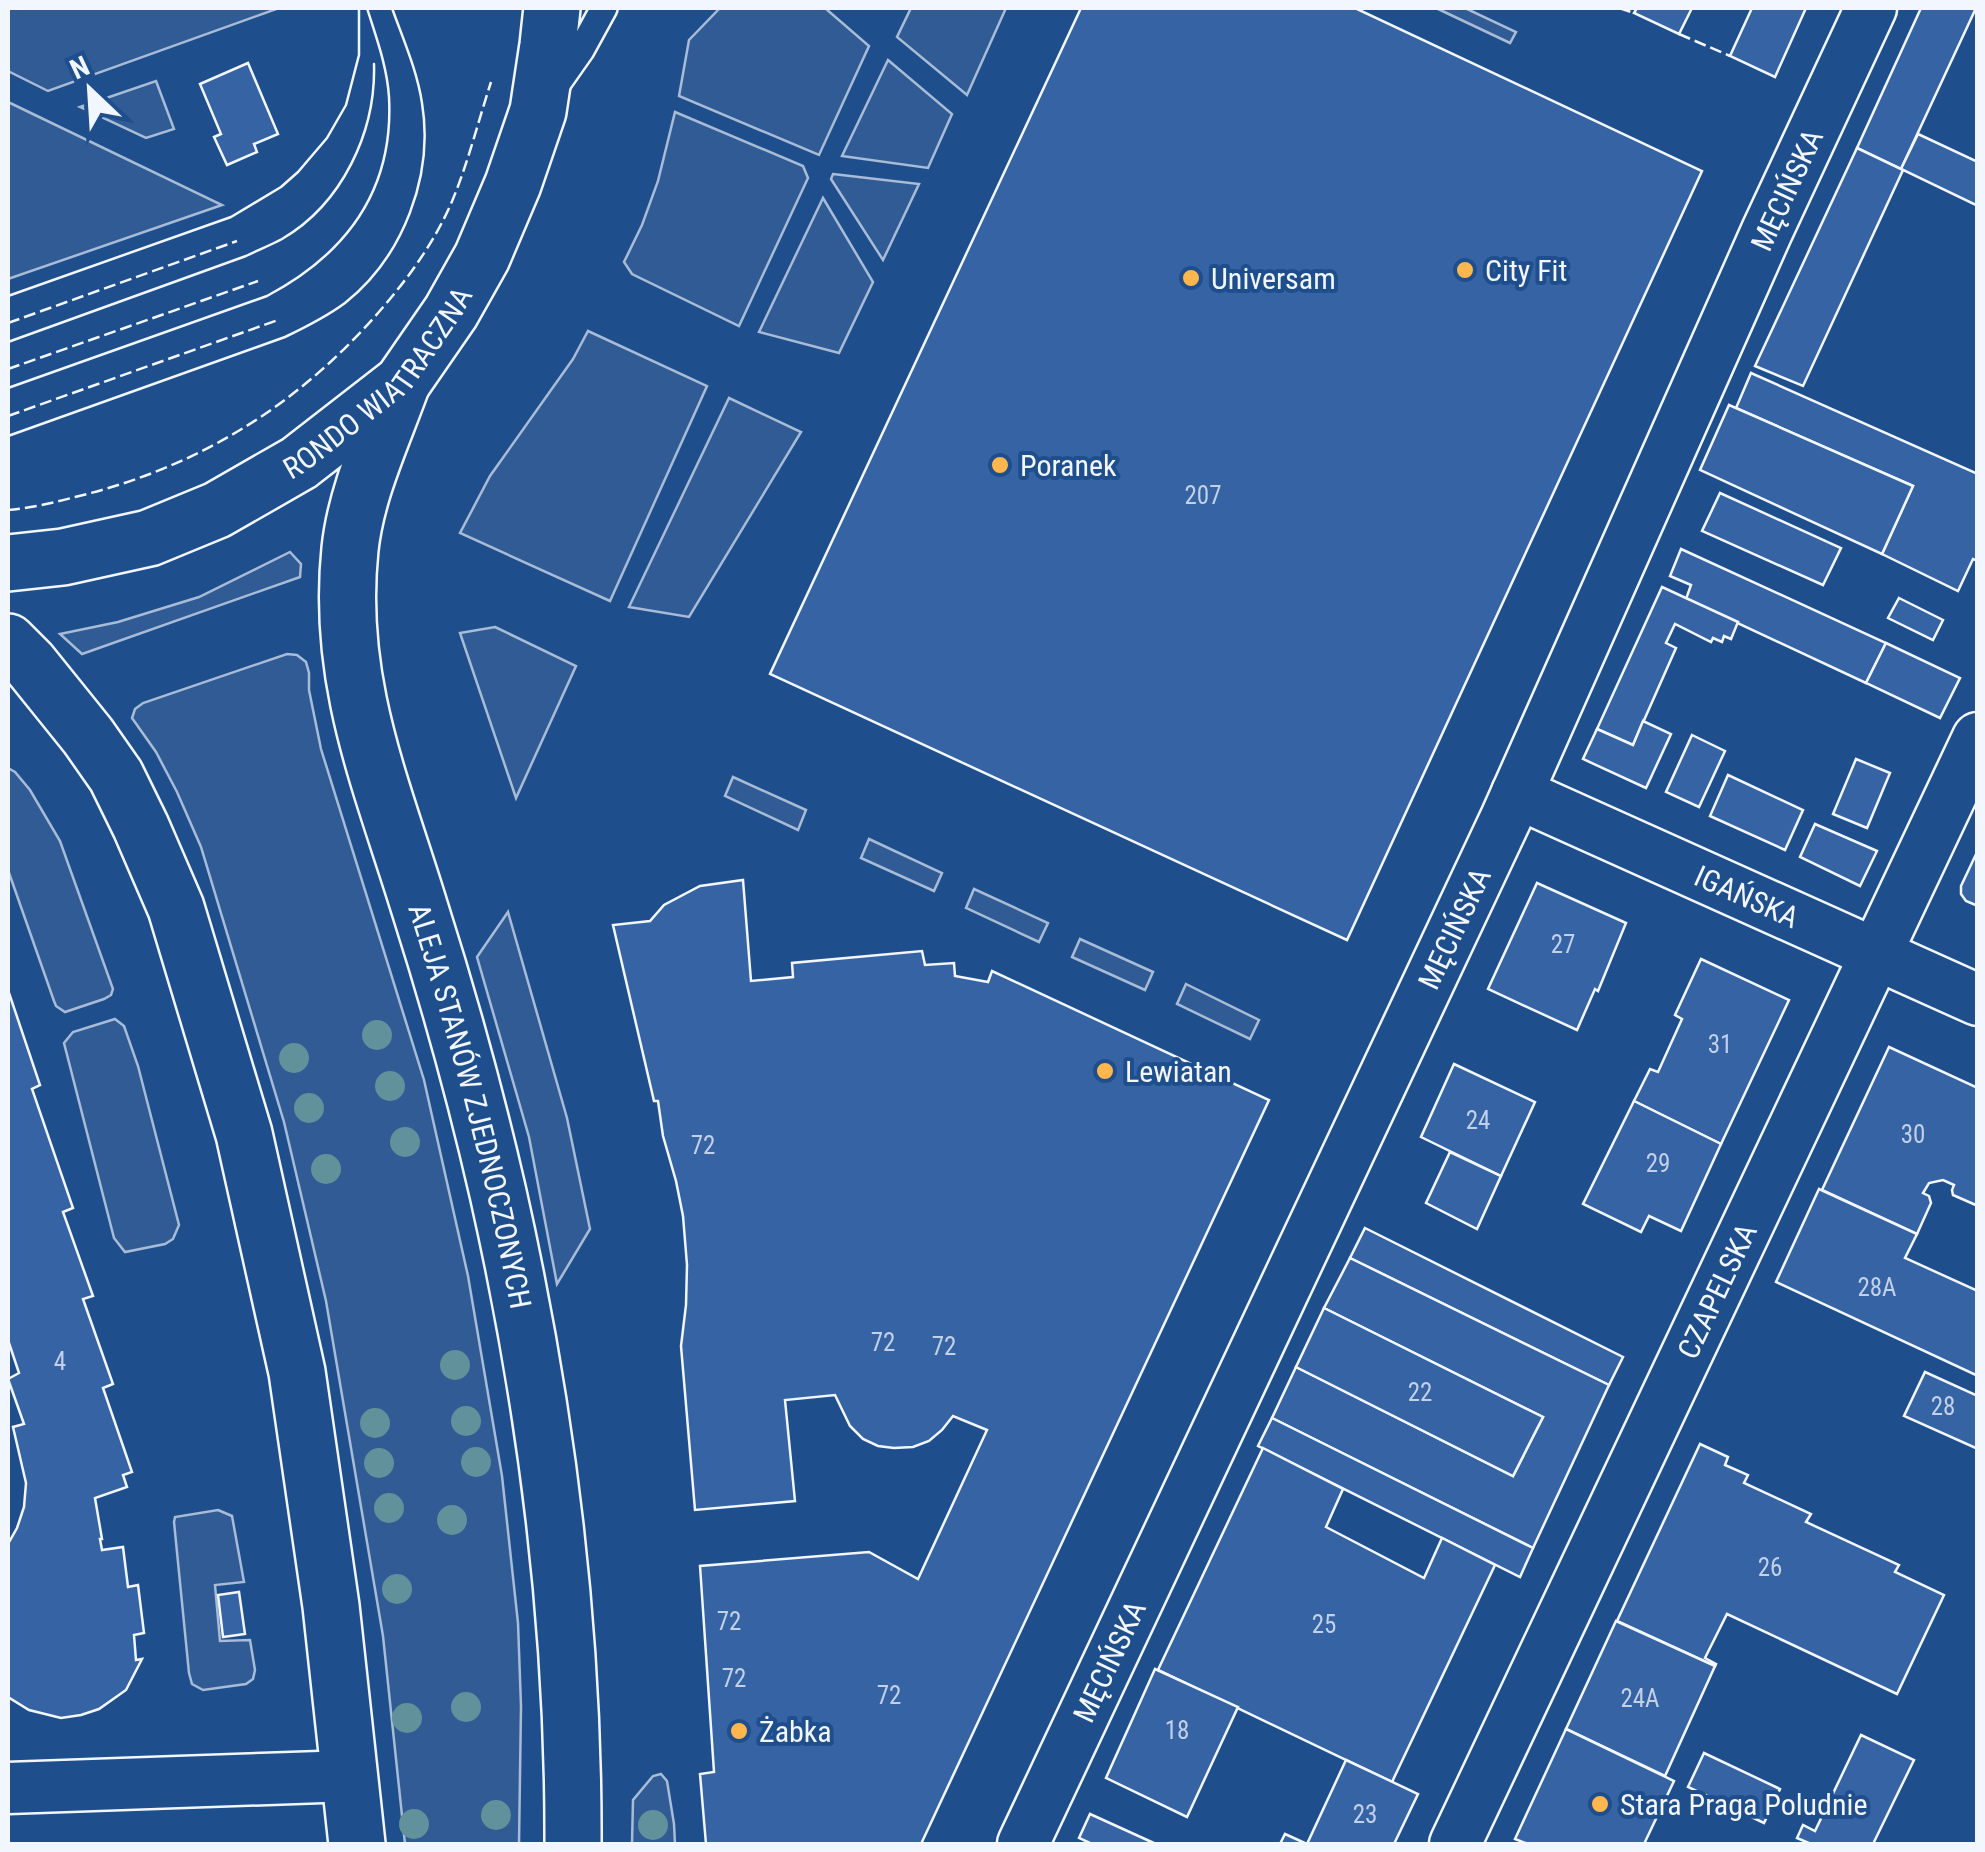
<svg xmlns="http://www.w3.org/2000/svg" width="1985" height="1852" viewBox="0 0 1985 1852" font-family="'Roboto Condensed',sans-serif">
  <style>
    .built { fill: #305b95; stroke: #a8bbd7; stroke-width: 2.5 }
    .building { fill: #3563a3; stroke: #f2f6ff; stroke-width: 2.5 }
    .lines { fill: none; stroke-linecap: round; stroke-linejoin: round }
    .lane-casing { stroke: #f2f6ff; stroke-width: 30 }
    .street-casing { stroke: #f2f6ff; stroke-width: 55 }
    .secondary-casing { stroke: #f2f6ff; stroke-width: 60 }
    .lane { stroke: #1f4e8c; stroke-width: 25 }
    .street { stroke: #1f4e8c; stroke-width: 50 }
    .secondary { stroke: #1f4e8c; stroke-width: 55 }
    .tram { stroke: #f2f6ff; stroke-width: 2.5 }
    .fence { stroke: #f2f6ff; stroke-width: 2.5; stroke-dasharray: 12 5; stroke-linecap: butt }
    .tree { fill: #61919a }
    .poi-dot { fill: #ffb74d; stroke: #1f4e8c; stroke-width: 4 }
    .labels { text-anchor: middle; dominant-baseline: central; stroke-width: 8; stroke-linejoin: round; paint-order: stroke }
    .number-label { font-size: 25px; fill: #c3d1e8 }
    .street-label { font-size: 30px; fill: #f2f6ff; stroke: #1f4e8c }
    .poi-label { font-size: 30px; fill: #f2f6ff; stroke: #1f4e8c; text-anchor: start }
  </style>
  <rect width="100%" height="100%" fill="#1f4e8c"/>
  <!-- built -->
  <g class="built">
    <path d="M8,8H279L48,91L8,71Z"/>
    <path d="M720,8H825L869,46L819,155L679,96L689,40Z"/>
    <path d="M911,8H1006L967,95L897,37Z"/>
    <path d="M1436,8H1465L1516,32L1510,43Z"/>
    <path d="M888,60L952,114L928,168L842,156Z"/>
    <path d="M156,81L174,129L146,138L80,107Z"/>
    <path d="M8,102L222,205L8,279Z"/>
    <path d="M675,112L803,166L808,178L739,326L632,274L624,262L642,225L658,181Z"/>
    <path d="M833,174L919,184L883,260L831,179Z"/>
    <path d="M823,198L873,282L839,353L759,332Z"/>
    <path d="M588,331L707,386L610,601L460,533L490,476L573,359Z"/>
    <path d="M729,398L801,432L689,617L629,607Z"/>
    <path d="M290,552L301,564L300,577L82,654L60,634L118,622L199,597Z"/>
    <path d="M495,627L576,666L516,798L460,633Z"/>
    <path d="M287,654L297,655L306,662L309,673V690L321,749L424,1080L468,1276L502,1476L518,1623L521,1706L519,1844H405L383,1636L326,1301L284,1122L201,847L177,792L156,752L132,718L135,709L143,703Z"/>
    <path d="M8,768L15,772L30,790L60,841L113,989L111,995L104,999L65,1012L56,1006L54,1001L8,870Z"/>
    <path d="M733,777L806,810L798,830L725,796Z"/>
    <path d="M869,839L942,873L934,891L861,858Z"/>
    <path d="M974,889L1048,923L1039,942L966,908Z"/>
    <path d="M508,912L567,1118L590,1229L557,1284L529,1137L477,957Z"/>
    <path d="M1080,939L1153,972L1145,990L1072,957Z"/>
    <path d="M1186,984L1259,1020L1250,1039L1177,1004Z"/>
    <path d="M115,1019L124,1026L138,1066L179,1225L173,1239L165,1244L125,1252L114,1238L64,1043L73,1032Z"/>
    <path d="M218,1510L232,1516L244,1582L215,1585L220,1641L250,1640L255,1670L253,1679L246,1684L203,1690L192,1684L189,1673L174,1522L175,1517Z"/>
    <path d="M661,1774L667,1781L674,1824L675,1844H632L633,1800L653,1776Z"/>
  </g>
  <!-- building -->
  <g class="building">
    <path d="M1081,8H1355L1702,171L1347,940L770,674Z"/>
    <path d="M1637,8H1692L1679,34L1634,13Z"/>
    <path d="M1752,8H1806L1775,77L1730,56Z"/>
    <path d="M1921,8H1976L1901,169L1857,148Z"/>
    <path d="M248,63L278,134L254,144L257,152L227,165L214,137L221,134L200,84Z"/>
    <path d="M1918,134L1978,162V206L1901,169Z"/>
    <path d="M1857,148L1903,170L1803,386L1755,366Z"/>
    <path d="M1751,373L1978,474V561L1973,559L1958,591L1882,554L1913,486L1736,408Z"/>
    <path d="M1729,405L1913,486L1882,554L1700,470Z"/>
    <path d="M1720,493L1841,548L1823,585L1702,531Z"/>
    <path d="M1681,549L1886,643L1866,683L1686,599L1691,585L1670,576Z"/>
    <path d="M1662,587L1738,622L1731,639L1724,636L1722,642L1713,638L1711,642L1675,624L1666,643L1676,648L1633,745L1597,729Z"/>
    <path d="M1899,598L1943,620L1933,640L1888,618Z"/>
    <path d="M1886,643L1960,678L1940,718L1866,683Z"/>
    <path d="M1643,721L1671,734L1646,788L1583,759L1597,729L1633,745Z"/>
    <path d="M1692,735L1725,751L1699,807L1666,792Z"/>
    <path d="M1856,759L1890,773L1867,828L1833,814Z"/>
    <path d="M1728,775L1803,810L1785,850L1710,816Z"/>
    <path d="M1815,824L1877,851L1860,886L1800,857Z"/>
    <path d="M1978,850V906L1966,901L1961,894V886Z"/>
    <path d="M743,880L751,981L793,977L792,963L922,951L925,965L954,963L955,976L988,982L992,971L1269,1100L921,1844H706L700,1774L714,1772L700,1566L869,1552L918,1579L987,1430L953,1416L942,1430L929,1441L913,1447L894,1448L878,1446L863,1439L850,1426L835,1395L785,1400L795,1501L695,1510L681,1346L686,1305L687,1265L683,1216L676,1181L663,1136L658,1101H654L613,925L650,921L664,905L700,886Z"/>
    <path d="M1537,883L1626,923L1598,991L1595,989L1577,1030L1488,989Z"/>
    <path d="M1701,959L1789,1000L1721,1144L1634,1101L1650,1069L1658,1072L1682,1019L1675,1015Z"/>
    <path d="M8,990L40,1085L32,1089L73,1208L63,1212L93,1296L83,1299L113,1384L103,1388L132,1472L123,1475L127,1487L95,1498L102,1539H100L102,1550L123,1547L128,1587L138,1585L144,1633L134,1635L136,1660L142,1659L126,1690L99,1709L81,1715L61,1718L29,1710L8,1697V1544L17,1528L24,1507L26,1483L13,1427L24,1424L8,1379L19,1373L8,1340Z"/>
    <path d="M1889,1047L1978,1088V1206L1953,1195L1952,1190L1954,1185L1943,1180L1929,1183L1923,1193L1929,1196L1931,1203L1917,1234L1822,1190Z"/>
    <path d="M1454,1064L1535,1102L1501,1176L1421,1137Z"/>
    <path d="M1634,1101L1721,1144L1681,1231L1649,1216L1641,1232L1583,1204Z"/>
    <path d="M1450,1152L1501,1176L1477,1229L1426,1203Z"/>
    <path d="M1819,1189L1917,1234L1905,1258L1978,1291V1376L1776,1282Z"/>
    <path d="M1365,1228L1623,1357L1609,1385L1350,1258Z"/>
    <path d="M1350,1258L1609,1385L1533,1548L1272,1418L1296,1367L1513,1476L1543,1417L1324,1308Z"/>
    <path d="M1324,1308L1543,1417L1513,1476L1296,1367Z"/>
    <path d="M1925,1372L1978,1396V1449L1904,1416Z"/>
    <path d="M1272,1418L1533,1548L1520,1577L1258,1446Z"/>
    <path d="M1700,1444L1728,1457L1725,1465L1748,1475L1744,1483L1811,1514L1806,1522L1899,1565L1895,1572L1944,1595L1897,1694L1727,1614L1705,1658L1716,1664L1715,1666L1617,1621Z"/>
    <path d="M1263,1448L1343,1489L1326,1527L1424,1578L1442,1538L1495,1565L1392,1782L1158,1670Z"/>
    <path d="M239,1592L245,1634L223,1637L218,1595Z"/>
    <path d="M1616,1621L1715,1666L1665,1776L1566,1729Z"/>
    <path d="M1155,1669L1238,1707L1187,1817L1106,1778Z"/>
    <path d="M1566,1729L1674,1781L1644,1844H1528L1515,1839Z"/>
    <path d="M1861,1735L1914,1760L1873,1844H1811L1797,1838L1803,1825L1815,1831Z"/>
    <path d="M1704,1753L1780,1789L1764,1823L1688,1787Z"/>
    <path d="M1346,1760L1418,1794L1394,1844H1280L1285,1834L1307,1844Z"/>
    <path d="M1090,1814L1156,1844H1092L1079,1838Z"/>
  </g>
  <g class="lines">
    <!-- lane casing -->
    <g class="lane-casing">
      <path id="lane" d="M555,87L581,50L604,8"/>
    </g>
    <!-- street casing -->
    <g class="street-casing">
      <g id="street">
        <path id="s1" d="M1517,793L1978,1000"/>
        <path d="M8,1788L350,1776"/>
        <path id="s2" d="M1023,1844L1506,818L1767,231L1871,8"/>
        <path id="s3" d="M1455,1844L1978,738"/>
      </g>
    </g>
    <!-- secondary casing -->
    <g class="secondary-casing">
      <g id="secondary">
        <path id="s4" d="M402,383C383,436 356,492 350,549C336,682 382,785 420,909C450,1003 476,1097 498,1193C546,1406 574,1626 573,1844"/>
        <path id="s5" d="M8,563L63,557L149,538L217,510L299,463L402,383L451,312L482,257L513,184L538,111L548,45L552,8"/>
        <path d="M8,642L30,664L88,736L116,776L141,827L176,908L244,1134L297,1372L331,1606L357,1844"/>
      </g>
    </g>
    <!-- lane -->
    <use href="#lane" class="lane"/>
    <!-- street -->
    <use href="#street" class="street"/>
    <!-- secondary -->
    <use href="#secondary" class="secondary"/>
    <!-- tram -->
    <g class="tram">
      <path d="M8,296L231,217L281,187L298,172L327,138L346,105L359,55V8"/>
      <path d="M8,342L246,256C258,250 271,245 282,239C342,204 376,132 374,64"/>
      <path d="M8,388L267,296C346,254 394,190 389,97C387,66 376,37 367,8"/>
      <path d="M8,436L285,337C306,327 326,317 345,303C403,257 434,176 422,103C417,70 403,39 392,8"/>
    </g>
    <!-- fence -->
    <g class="fence">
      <path d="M1619,8L1634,13"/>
      <path d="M1679,34L1730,56"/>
      <path d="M8,323L237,241"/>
      <path d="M8,369L258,281"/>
      <path d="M8,416L278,320"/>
      <path d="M8,510C30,508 53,503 75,497C196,468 296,407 378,313C406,281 432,246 450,206C467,167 478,122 491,82"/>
    </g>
  </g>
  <!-- trees -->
  <g class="tree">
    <circle cx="377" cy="1035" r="15"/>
    <circle cx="294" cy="1058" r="15"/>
    <circle cx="390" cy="1086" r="15"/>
    <circle cx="309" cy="1108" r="15"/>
    <circle cx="405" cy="1142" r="15"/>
    <circle cx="326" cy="1169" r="15"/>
    <circle cx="455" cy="1365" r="15"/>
    <circle cx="466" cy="1421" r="15"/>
    <circle cx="375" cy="1423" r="15"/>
    <circle cx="476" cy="1462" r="15"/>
    <circle cx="379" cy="1463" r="15"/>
    <circle cx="389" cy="1508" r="15"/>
    <circle cx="452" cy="1520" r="15"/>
    <circle cx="397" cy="1589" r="15"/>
    <circle cx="466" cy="1707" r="15"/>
    <circle cx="407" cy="1718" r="15"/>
    <circle cx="496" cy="1815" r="15"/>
    <circle cx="414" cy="1824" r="15"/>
    <circle cx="653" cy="1825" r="15"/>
  </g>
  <!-- markers -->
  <g class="poi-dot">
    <circle cx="1465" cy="270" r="10"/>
    <circle cx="1191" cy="278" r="10"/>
    <circle cx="1000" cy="465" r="10"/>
    <circle cx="1105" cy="1071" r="10"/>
    <circle cx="739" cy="1731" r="10"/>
    <circle cx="1600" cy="1804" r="10"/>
  </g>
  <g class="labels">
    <!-- number labels -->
    <g class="number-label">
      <text x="1203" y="495">207</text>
      <text x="1563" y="944">27</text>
      <text x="1720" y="1044">31</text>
      <text x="1478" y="1120">24</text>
      <text x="1913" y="1134">30</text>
      <text x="703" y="1145">72</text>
      <text x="1658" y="1163">29</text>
      <text x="1877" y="1287">28A</text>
      <text x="883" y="1342">72</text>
      <text x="944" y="1346">72</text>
      <text x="60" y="1361">4</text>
      <text x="1420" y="1392">22</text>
      <text x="1943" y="1406">28</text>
      <text x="1770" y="1567">26</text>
      <text x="729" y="1621">72</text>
      <text x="1324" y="1624">25</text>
      <text x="734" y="1678">72</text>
      <text x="889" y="1695">72</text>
      <text x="1640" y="1698">24A</text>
      <text x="1177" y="1730">18</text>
      <text x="1365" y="1814">23</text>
    </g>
    <!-- street labels -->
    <g class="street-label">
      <text stroke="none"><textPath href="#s2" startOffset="1822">MĘCIŃSKA</textPath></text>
      <text stroke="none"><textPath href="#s5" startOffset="425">RONDO WIATRACZNA</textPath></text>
      <text stroke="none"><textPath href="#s1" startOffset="252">IGAŃSKA</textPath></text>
      <text stroke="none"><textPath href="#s2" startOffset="1012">MĘCIŃSKA</textPath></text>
      <text stroke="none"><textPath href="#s4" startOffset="748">ALEJA STANÓW ZJEDNOCZONYCH</textPath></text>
      <text stroke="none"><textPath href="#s3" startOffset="612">CZAPELSKA</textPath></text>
      <text stroke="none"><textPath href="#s2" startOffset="202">MĘCIŃSKA</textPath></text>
    </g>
    <!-- poi labels -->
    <g class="poi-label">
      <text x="1485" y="270">City Fit</text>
      <text x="1211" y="278">Universam</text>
      <text x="1020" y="465">Poranek</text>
      <text x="1125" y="1071">Lewiatan</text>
      <text x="759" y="1731">Żabka</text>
      <text x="1620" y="1804">Stara Praga Poludnie</text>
    </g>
  </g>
  <!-- border -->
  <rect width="1985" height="1852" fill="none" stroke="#f2f6ff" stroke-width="20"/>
  <!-- north arrow -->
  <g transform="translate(90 90) rotate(335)" stroke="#1f4e8c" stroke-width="8" paint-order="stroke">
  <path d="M0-8L18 38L0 25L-18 38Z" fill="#f2f6ff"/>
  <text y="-15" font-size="28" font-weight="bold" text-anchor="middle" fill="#f2f6ff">N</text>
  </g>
</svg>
